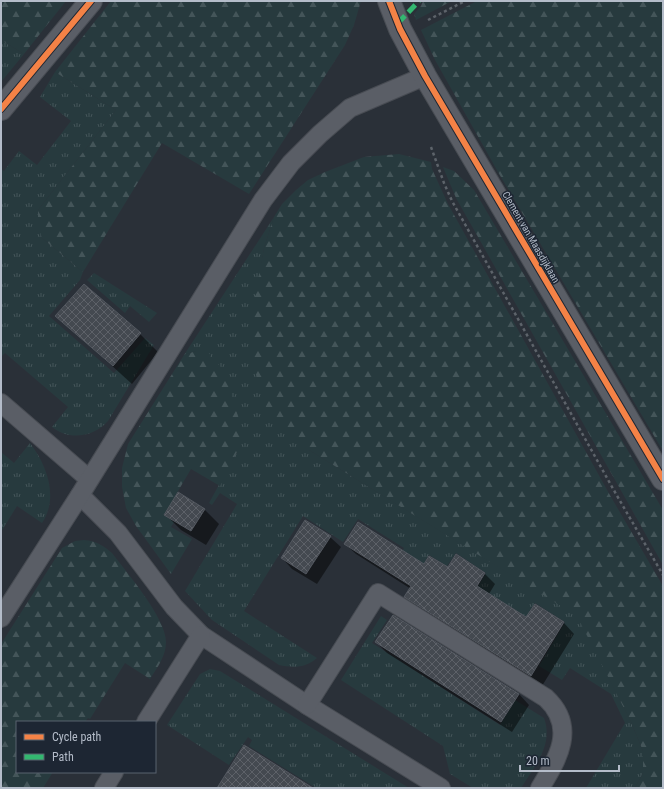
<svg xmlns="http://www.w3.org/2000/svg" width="664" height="789" viewBox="0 0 664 789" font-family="'Roboto Condensed',sans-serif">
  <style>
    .grass { fill: url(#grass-tufts) }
    .forest { fill: url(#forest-firs) }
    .shadow { fill: #0007 }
    .building { fill: url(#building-cross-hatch); stroke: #52575f }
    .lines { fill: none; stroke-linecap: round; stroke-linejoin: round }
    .lane-casing { stroke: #484c53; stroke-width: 20 }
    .street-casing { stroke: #484c53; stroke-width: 24 }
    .path { stroke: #5d636a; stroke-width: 2.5; stroke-dasharray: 3 3; stroke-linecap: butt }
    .lane { stroke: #5a5e66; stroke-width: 18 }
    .street { stroke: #5a5e66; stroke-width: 22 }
    .quiet { stroke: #33b770; stroke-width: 5; stroke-dasharray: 10 5; stroke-linecap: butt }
    .cycleway-casing { stroke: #1d2633; stroke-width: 8 }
    .cycleway { stroke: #f48246; stroke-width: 6 }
    .labels { text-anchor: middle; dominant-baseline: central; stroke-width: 3; stroke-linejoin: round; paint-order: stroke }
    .street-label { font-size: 10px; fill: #b4bcc9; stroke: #1d2633 }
  </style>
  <defs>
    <pattern id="grass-tufts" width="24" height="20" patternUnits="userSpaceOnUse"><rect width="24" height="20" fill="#273a3e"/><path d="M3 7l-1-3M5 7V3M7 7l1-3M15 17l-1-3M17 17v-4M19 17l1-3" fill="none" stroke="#445559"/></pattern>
    <pattern id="forest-firs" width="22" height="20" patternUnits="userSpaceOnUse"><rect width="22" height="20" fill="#273a3e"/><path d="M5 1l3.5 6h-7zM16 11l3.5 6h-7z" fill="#445559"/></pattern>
    <pattern id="building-cross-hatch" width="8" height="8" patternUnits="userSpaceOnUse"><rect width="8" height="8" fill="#444950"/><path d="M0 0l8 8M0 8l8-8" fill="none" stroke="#5d6168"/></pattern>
  </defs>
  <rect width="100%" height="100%" fill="#2a3038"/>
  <!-- grass -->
  <g class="grass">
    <path d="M1,40L24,54L1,82Z"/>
    <path d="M55,72L116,110L38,210L42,238L83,272L80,280L49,316L114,373L145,338L154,345L108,421C94,437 69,441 52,427L68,407L5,353L1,357V169L4,171L19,151L37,165L71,121L40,97Z"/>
    <path d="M274,217L264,248L260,273L309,450L578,616L631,722L643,751V773L635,788H586L625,723L611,694L570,668L562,680L539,666L565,622L535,603L526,617L508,605L489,635L460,616L486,573L456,553L447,566L429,555L410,585L390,573L404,548L358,519L343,542L303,516L244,611L317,658C306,668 293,668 279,665L212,620L185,591L237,504L220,493L212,505L209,503L237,452L196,351L184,355Z"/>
    <path d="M94,273L157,313L149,322L130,306L125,313L87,280Z"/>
    <path d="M30,443C47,465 59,498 42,523L17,506L1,532V452L14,463Z"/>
    <path d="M381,616L387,620L372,643L500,725L515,700L544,718C554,745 534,767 521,788H473L450,774L443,746L341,680Z"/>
    <path d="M210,669L220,671L409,788H316L249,746L252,740L248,737L229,765L167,725L200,674Z"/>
  </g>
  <!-- forest -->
  <g class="forest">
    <path d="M1,1H66L24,54L1,40Z"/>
    <path d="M111,1H361L354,25L345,45L249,194L162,143L83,272L42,238L38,225V210L116,110L55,72Z"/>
    <path d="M423,1H452L416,20L414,14L421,6Z"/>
    <path d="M477,1H663V451L498,172L435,60L421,30Z"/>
    <path d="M399,154L431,162L432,169L448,204L611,497L663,586V788H635L643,773V751L631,722L577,616L309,450L266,408L253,364L251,317L264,248L274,217L282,204L296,190L308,180L325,172L364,157Z"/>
    <path d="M443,167L454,171L474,190L663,510V565L456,198Z"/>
    <path d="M196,351H207L224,371L243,432L237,452L220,486L191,469L164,515L174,522L171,527L192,539L171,574L136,526L126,508L122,487V468L128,444L184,355Z"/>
    <path d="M84,540C96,541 103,545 112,553C127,573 166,618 166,642C166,656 157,668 150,679L125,663L90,719L88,718L85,722H17V772H53L43,788H1V644L62,548L75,541Z"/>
  </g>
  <!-- shadow -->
  <g class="shadow">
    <path d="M84,285L140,334L158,352L132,384L57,316Z"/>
    <path d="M179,494L205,510L219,524L206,545L181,530L166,515Z"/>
    <path d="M330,537L341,547L317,584L292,569L282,558Z"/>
    <path d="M345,544L424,565L484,573L495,584L489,594L527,619L535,606L564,623L574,634L542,686L416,607L406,597L411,589L356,554Z"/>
    <path d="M376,642L519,694L529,705L512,732L387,653Z"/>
  </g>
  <!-- building -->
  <g class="building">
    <path d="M84,284L141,333L113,366L55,316Z"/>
    <path d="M178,492L205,509L191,531L164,515Z"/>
    <path d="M305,520L331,536L306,574L281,558Z"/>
    <path d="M358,522L424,564L429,556L448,567L456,554L485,573L477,586L526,617L535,604L564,622L531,676L404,597L411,586L344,544Z"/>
    <path d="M393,615L519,694L501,722L375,642Z"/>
    <path d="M244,745L313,788H217Z"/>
  </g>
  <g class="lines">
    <!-- lane casing -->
    <g class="lane-casing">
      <g id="lane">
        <path d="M1,403L89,479"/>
        <path d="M80,495L118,533L174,607L201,635L307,705L441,788"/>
        <path d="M1,618L80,495L263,200L291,163L320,134L350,108L425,76"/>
        <path d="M307,705L378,593L546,698C577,727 558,759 540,788"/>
        <path d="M146,722L201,635"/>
        <path d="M104,788L114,772"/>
      </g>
    </g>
    <!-- street casing -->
    <g class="street-casing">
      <g id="street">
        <path d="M389,1L400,29L425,76L663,479"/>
        <path d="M1,109L91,1"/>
      </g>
    </g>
    <!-- path -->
    <g class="path">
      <path d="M428,20L465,1"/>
      <path d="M431,147L444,183L452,201L616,494L663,575"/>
    </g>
    <!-- lane -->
    <use href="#lane" class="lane"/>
    <!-- street -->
    <use href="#street" class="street"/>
    <!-- quiet -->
    <path class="quiet" d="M398,23L419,1"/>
    <!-- cycleway casing -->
    <g class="cycleway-casing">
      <g id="cycleway">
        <path d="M389,1L400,29L425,76L663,479"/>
        <path d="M1,109L91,1"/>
      </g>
    </g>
    <!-- cycleway -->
    <use href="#cycleway" class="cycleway"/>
  </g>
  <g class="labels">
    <!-- street labels -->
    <g class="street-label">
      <text transform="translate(531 237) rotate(60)">Clement van Maasdijklaan</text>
    </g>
  </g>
  <!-- border -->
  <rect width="664" height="789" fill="none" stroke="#b4bcc9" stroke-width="4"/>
  <!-- legend -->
  <rect x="16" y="721" width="140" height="52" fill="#1d2633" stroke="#59626f"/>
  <rect x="24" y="734" width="20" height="6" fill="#f48246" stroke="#59626f"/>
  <text x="52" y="741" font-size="12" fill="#b4bcc9">Cycle path</text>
  <rect x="24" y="754" width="20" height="6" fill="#33b770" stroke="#59626f"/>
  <text x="52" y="761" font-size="12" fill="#b4bcc9">Path</text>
  <!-- scale -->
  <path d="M520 765v6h99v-6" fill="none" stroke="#b4bcc9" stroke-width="2"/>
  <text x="526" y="765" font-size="12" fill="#b4bcc9" stroke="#1d2633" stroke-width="3" paint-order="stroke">20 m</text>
</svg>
